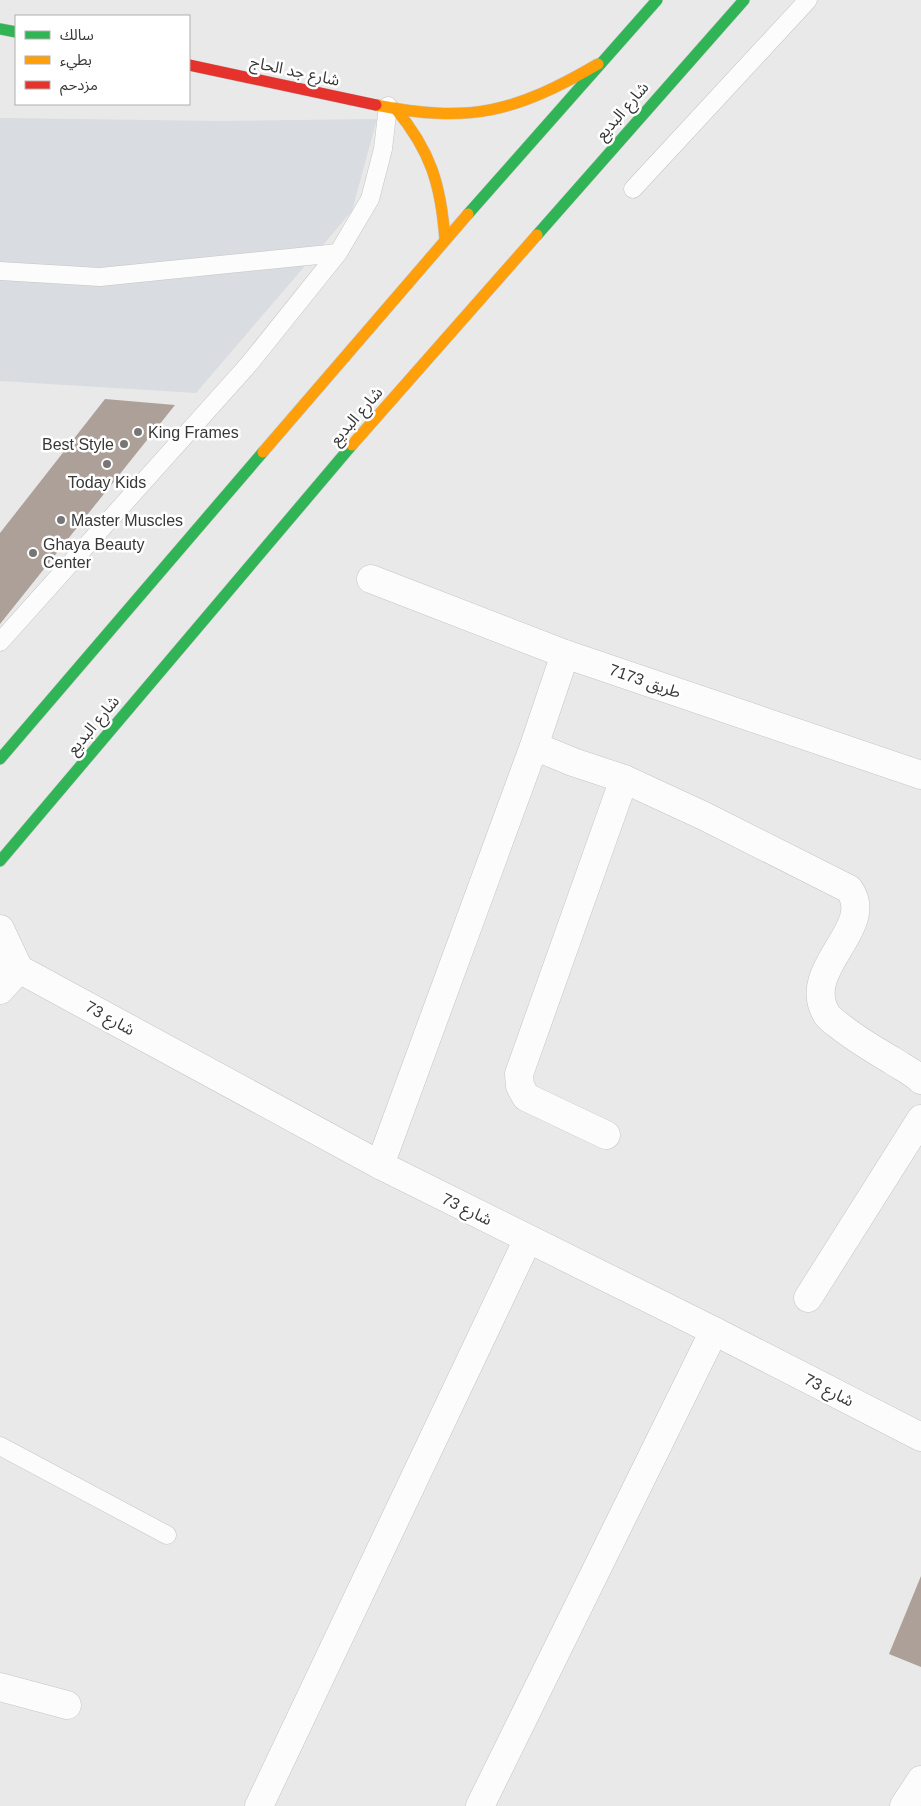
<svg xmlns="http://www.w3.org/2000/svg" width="921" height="1806" viewBox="0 0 921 1806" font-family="Arial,'Noto Sans Arabic',sans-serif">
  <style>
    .built { fill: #d9dce0 }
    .building { fill: #ada098 }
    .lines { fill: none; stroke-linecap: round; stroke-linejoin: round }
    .lane-casing { stroke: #c5c5c5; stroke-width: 19 }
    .street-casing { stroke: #c5c5c5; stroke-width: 29 }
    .fast-casing { stroke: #c5c5c5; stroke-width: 12 }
    .slow-casing { stroke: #c5c5c5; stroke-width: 12 }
    .jam-casing { stroke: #c5c5c5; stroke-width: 12 }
    .lane { stroke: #fcfcfc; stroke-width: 18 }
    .street { stroke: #fcfcfc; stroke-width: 28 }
    .fast { stroke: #30b455; stroke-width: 11 }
    .slow { stroke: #ff9f0a; stroke-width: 11 }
    .jam { stroke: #e5322d; stroke-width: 11 }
    .poi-dot { fill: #767676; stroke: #fff; stroke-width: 2 }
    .labels { text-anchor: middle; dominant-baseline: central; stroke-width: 5; stroke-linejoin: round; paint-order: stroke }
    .street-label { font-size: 16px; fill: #383838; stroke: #fff }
    .poi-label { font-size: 16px; fill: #383838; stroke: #fff; text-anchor: start }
  </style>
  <rect width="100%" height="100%" fill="#e9e9e9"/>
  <!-- built -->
  <path class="built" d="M0,118L222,121L377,119L352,211L196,393L0,381Z"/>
  <!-- building -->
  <g class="building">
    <path d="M105,399L175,405L0,624V533Z"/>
    <path d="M921,1576V1667L889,1654Z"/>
  </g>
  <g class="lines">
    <!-- lane casing -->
    <g class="lane-casing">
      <g id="lane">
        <path d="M633,189L808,0"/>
        <path d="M0,271L100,277L338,253"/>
        <path d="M0,642L249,364L338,253L370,199L383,149L388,106"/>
        <path d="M0,1446L167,1535"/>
      </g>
    </g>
    <!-- street casing -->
    <g class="street-casing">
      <g id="street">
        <path d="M371,579L565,654L921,775"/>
        <path d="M565,654L534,746L573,762L624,779L704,816L849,889C878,928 798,969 827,1015C831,1020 837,1024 841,1027C857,1040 875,1050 893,1061C902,1067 913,1072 921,1080"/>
        <path d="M0,929L19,969"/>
        <path d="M0,964L19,969L380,1165L714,1331L921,1437"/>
        <path d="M0,990L19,969"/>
        <path d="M606,1135L526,1097L520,1086L519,1074L624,779"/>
        <path d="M380,1165L534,746"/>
        <path d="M808,1298L921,1119"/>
        <path d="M0,1687L67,1705"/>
        <path d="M259,1806L528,1239"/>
        <path d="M480,1806L714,1331"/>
        <path d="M904,1806L921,1780"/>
      </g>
    </g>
    <!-- fast casing -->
    <g class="fast-casing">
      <g id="fast">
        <path d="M0,29L16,32"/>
        <path d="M468,214L657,0"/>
        <path d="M537,235L744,0"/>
        <path d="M0,759L263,452"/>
        <path d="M0,861L352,445"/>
      </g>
    </g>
    <!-- slow casing -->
    <g class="slow-casing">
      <g id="slow">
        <path d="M376,105C470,124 516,112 598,64"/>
        <path d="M395,108C431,151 441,185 445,240"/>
        <path d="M352,445L537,235"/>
        <path d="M263,452L468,214"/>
      </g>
    </g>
    <!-- jam casing -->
    <g class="jam-casing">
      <path id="jam" d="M189,65L376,105"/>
    </g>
    <!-- lane -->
    <use href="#lane" class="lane"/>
    <!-- street -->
    <use href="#street" class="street"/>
    <!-- fast -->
    <use href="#fast" class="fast"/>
    <!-- slow -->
    <use href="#slow" class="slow"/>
    <!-- jam -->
    <use href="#jam" class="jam"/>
  </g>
  <!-- markers -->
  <g class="poi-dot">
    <circle cx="138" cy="432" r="5"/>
    <circle cx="124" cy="444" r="5"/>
    <circle cx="107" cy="464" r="5"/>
    <circle cx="61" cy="520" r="5"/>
    <circle cx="33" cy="553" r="5"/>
  </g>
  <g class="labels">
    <!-- street labels -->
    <g class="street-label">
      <text transform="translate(295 71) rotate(12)">شارع جد الحاج</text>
      <text transform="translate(622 111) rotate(-49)">شارع البديع</text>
      <text transform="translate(356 416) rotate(-49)">شارع البديع</text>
      <text transform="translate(645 681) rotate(19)">طريق 7173</text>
      <text transform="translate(93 725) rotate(-50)">شارع البديع</text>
      <text transform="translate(110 1018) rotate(29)">شارع 73</text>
      <text transform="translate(467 1209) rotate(26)">شارع 73</text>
      <text transform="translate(829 1390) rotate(27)">شارع 73</text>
    </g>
    <!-- poi labels -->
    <g class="poi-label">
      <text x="148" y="432">King Frames</text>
      <text x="114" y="444" text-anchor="end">Best Style</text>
      <text x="107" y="482" text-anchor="middle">Today Kids</text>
      <text x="71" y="520">Master Muscles</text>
      <text x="43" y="544">Ghaya Beauty<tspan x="43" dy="18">Center</tspan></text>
    </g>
  </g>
  <!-- legend -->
  <rect x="15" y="15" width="175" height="90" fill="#ffffff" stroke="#afafaf"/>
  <rect x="25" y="31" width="25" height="8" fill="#30b455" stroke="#afafaf"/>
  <text x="60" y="40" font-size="15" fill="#383838">سالك</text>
  <rect x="25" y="56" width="25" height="8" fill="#ff9f0a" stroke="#afafaf"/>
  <text x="60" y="65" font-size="15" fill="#383838">بطيء</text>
  <rect x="25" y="81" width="25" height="8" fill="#e5322d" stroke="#afafaf"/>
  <text x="60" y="90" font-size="15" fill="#383838">مزدحم</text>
</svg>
